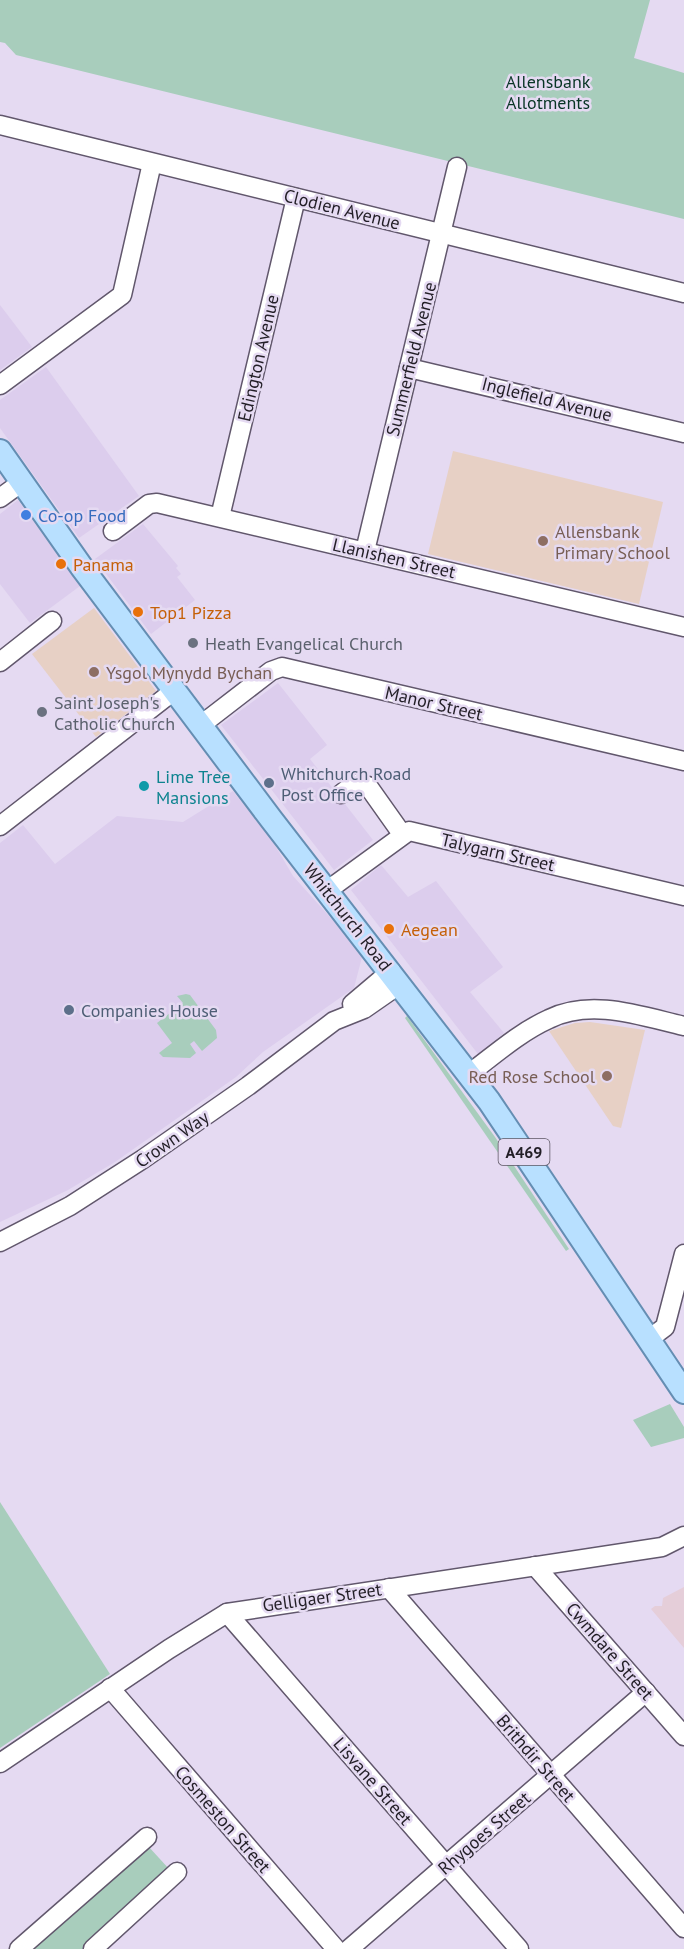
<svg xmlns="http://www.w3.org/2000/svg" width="684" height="1949" viewBox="0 0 684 1949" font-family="'PT Sans',sans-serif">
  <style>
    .built { fill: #dccded }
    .industrial { fill: #e5ced9 }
    .education { fill: #e7d0c5 }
    .green { fill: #a8cdbc }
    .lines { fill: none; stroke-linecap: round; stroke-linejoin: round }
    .minor-casing { stroke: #61576c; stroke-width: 21 }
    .major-casing { stroke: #658eb3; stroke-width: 26 }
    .minor { stroke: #fff; stroke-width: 18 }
    .major { stroke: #b8e0ff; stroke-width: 22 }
    .shop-dot { fill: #3f7fe0; stroke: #e5daf2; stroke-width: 2 }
    .education-dot { fill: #8d6e63; stroke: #e5daf2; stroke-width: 2 }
    .food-dot { fill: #e8710a; stroke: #e5daf2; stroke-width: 2 }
    .worship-dot { fill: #6b7280; stroke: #e5daf2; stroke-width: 2 }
    .service-dot { fill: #5c6f8a; stroke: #e5daf2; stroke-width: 2 }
    .culture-dot { fill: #0f9aa8; stroke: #e5daf2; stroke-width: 2 }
    .labels { text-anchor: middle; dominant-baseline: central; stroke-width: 5; stroke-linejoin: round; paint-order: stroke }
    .shield { fill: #e5daf2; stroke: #5c5663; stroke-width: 1.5 }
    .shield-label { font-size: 16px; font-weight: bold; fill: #221e26 }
    .park-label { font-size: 18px; fill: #083525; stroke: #e5daf2 }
    .street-label { font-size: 18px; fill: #221e26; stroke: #e5daf2 }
    .shop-label { font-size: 18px; fill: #366cbe; stroke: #e5daf2; text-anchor: start }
    .education-label { font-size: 18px; fill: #785e54; stroke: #e5daf2; text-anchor: start }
    .food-label { font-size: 18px; fill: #c56008; stroke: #e5daf2; text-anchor: start }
    .worship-label { font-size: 18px; fill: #5b616d; stroke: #e5daf2; text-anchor: start }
    .service-label { font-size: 18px; fill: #4e5e75; stroke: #e5daf2; text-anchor: start }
    .culture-label { font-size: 18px; fill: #0d838f; stroke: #e5daf2; text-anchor: start }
  </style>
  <rect width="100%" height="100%" fill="#e5daf2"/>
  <!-- built -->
  <g class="built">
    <path d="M0,305L32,347L0,370Z"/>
    <path d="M46,367L139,496L79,538L0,428V400Z"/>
    <path d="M18,500L80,586L30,623L0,584V514Z"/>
    <path d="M155,515L143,524L178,566L176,568L181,574L177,577L195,600L151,634L95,559Z"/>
    <path d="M278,683L327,745L310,759L373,840L334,870L221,725Z"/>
    <path d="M233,791L273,842L293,876L338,926L362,957L354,988L263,1052L236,1077L115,1162L68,1190L0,1222V843L23,825L55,864L117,816L183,822Z"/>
    <path d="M381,865L408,897L436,881L503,967L470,992L504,1033L478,1054L351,890Z"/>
  </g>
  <!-- industrial -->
  <path class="industrial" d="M684,1587V1648L651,1609L655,1606H662L663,1598Z"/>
  <!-- education -->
  <g class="education">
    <path d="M453,451L663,502L639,604L428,554Z"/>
    <path d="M94,608L156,691L96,737L32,654Z"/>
    <path d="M590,1022L645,1030L621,1128L613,1126L549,1031L575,1023Z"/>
  </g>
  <!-- green -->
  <g class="green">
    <path d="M0,0H650L634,58L684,73V219L16,55L5,43L0,42Z"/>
    <path d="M186,994L190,995L216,1030L217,1038L202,1051L194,1041L190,1044L196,1053L190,1058L163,1057L159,1053L172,1043L157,1023L183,1003L177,996Z"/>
    <path d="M407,1016L495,1137L569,1249L566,1251L405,1018Z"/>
    <path d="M670,1404L684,1427V1438L651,1447L633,1420Z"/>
    <path d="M0,1502L110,1674L0,1748Z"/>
    <path d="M148,1846L170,1870L83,1949H32Z"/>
  </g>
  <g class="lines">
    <!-- minor casing -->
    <g class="minor-casing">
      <g id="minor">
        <path d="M0,125L684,293"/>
        <path d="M409,368L684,433"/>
        <path d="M0,385L122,295L152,163"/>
        <path d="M0,498L22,482"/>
        <path d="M220,517L296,198"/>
        <path d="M113,531L149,504L157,503L684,627"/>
        <path d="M365,551L457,167"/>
        <path d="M0,662L52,621"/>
        <path d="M201,725L271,671L282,667L684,761"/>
        <path d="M341,794L354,784L368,786L402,834"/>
        <path d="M0,826L175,690"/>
        <path d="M328,890L409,831L684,896"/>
        <path d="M352,1004L391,971"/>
        <path d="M469,1074C494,1055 520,1032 549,1019C591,998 641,1016 684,1026"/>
        <path d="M0,1242L70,1206L143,1159L248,1086L334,1021L364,1009L400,984"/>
        <path d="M649,1339L665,1327L684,1254"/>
        <path d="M535,1566L684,1736"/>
        <path d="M389,1588L684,1928"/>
        <path d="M227,1613L519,1949"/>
        <path d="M110,1688L336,1949"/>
        <path d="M0,1763L169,1649L227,1613L662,1547L684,1536"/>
        <path d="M19,1949L147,1837"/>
        <path d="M93,1949L177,1872"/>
        <path d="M349,1949L646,1692"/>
      </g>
    </g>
    <!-- major casing -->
    <g class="major-casing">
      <path id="major" d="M0,451L83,569L271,819L489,1101L684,1392"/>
    </g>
    <!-- minor -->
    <use href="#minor" class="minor"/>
    <!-- major -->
    <use href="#major" class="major"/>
  </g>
  <!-- markers -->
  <circle class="shop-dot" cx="26" cy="515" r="6"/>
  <g class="education-dot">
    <circle cx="543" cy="541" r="6"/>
    <circle cx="94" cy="672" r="6"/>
    <circle cx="607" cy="1076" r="6"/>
  </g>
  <g class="food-dot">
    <circle cx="61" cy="564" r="6"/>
    <circle cx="138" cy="612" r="6"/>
    <circle cx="389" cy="929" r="6"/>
  </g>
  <g class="worship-dot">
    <circle cx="193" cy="643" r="6"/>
    <circle cx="42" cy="712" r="6"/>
  </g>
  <g class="service-dot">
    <circle cx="269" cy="783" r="6"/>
    <circle cx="69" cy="1010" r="6"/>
  </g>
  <circle class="culture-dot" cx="144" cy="786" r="6"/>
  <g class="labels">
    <!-- shield labels -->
    <rect class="shield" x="498.5" y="1139" width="51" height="26" rx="4.5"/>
    <g class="shield-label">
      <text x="524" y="1152">A469</text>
    </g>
    <!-- park labels -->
    <g class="park-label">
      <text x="548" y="81">Allensbank<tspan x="548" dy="21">Allotments</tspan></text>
    </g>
    <!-- street labels -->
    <g class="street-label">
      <text transform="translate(342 209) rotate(14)">Clodien Avenue</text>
      <text transform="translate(258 358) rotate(-77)">Edington Avenue</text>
      <text transform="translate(411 359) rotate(-76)">Summerfield Avenue</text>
      <text transform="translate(547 399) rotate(14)">Inglefield Avenue</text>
      <text transform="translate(394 558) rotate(13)">Llanishen Street</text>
      <text transform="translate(434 703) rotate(13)">Manor Street</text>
      <text transform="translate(498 852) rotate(13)">Talygarn Street</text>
      <text transform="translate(348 917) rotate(52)">Whitchurch Road</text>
      <text transform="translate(172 1139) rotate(-35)">Crown Way</text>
      <text transform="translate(322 1597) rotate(-8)">Gelligaer Street</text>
      <text transform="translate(610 1651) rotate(49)">Cwmdare Street</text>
      <text transform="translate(536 1758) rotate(49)">Brithdir Street</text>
      <text transform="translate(373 1781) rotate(49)">Lisvane Street</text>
      <text transform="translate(223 1819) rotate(49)">Cosmeston Street</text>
      <text transform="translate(484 1833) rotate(-41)">Rhygoes Street</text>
    </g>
    <!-- shop labels -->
    <g class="shop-label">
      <text x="38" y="515">Co-op Food</text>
    </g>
    <!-- education labels -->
    <g class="education-label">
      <text x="555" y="531">Allensbank<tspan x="555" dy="21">Primary School</tspan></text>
      <text x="106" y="672">Ysgol Mynydd Bychan</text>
      <text x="595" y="1076" text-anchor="end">Red Rose School</text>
    </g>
    <!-- food labels -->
    <g class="food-label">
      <text x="73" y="564">Panama</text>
      <text x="150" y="612">Top1 Pizza</text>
      <text x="401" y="929">Aegean</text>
    </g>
    <!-- worship labels -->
    <g class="worship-label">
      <text x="205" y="643">Heath Evangelical Church</text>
      <text x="54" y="702">Saint Joseph's<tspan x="54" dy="21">Catholic Church</tspan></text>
    </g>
    <!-- service labels -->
    <g class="service-label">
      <text x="281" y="773">Whitchurch Road<tspan x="281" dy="21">Post Office</tspan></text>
      <text x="81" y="1010">Companies House</text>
    </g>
    <!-- culture labels -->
    <g class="culture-label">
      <text x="156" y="776">Lime Tree<tspan x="156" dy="21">Mansions</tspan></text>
    </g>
  </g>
</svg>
